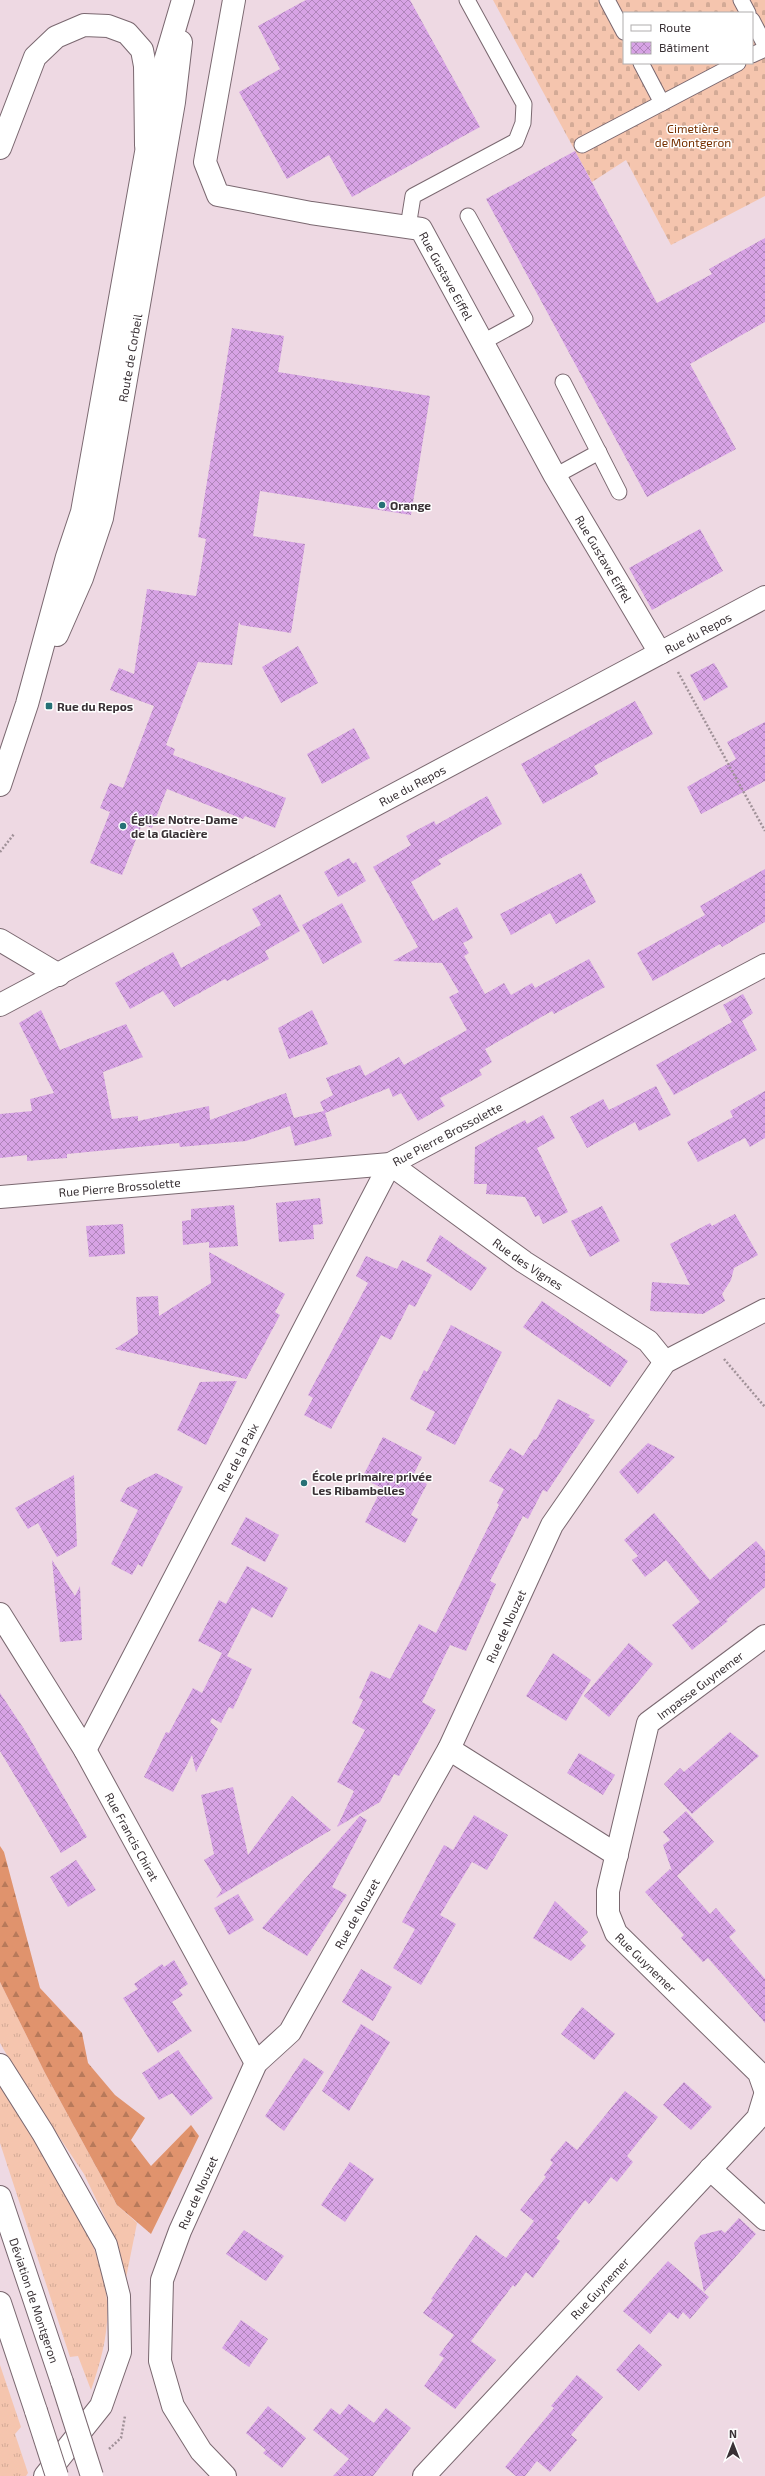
<svg xmlns="http://www.w3.org/2000/svg" width="765" height="2476" viewBox="0 0 765 2476" font-family="'Exo 2',sans-serif">
  <style>
    .grass { fill: url(#grass-tufts) }
    .forest { fill: url(#forest-firs) }
    .cemetery { fill: url(#cemetery-stones); fill-rule: evenodd }
    .building { fill: url(#building-cross-hatch) }
    .lines { fill: none; stroke-linecap: round; stroke-linejoin: round }
    .lane-casing { stroke: #7a6870; stroke-width: 17 }
    .street-casing { stroke: #7a6870; stroke-width: 24 }
    .secondary-casing { stroke: #7a6870; stroke-width: 24 }
    .primary-casing { stroke: #7a6870; stroke-width: 24 }
    .path { stroke: #a09198; stroke-width: 2.5; stroke-dasharray: 2 2; stroke-linecap: butt }
    .lane { stroke: #fff; stroke-width: 15 }
    .street { stroke: #fff; stroke-width: 22 }
    .secondary { stroke: #fff; stroke-width: 22 }
    .primary { stroke: #fff; stroke-width: 22 }
    .primary-bridge-casing { stroke: #7a6870; stroke-width: 24; stroke-linecap: butt }
    .primary-bridge { stroke: #fff; stroke-width: 22 }
    .poi-dot { fill: #267176; stroke: #fff; stroke-width: 1.5 }
    .labels { text-anchor: middle; dominant-baseline: central; stroke-width: 3; stroke-linejoin: round; paint-order: stroke }
    .park-label { font-size: 12px; fill: #753001; stroke: #fff }
    .street-label { font-size: 12px; fill: #393135; stroke: #fff }
    .poi-label { font-size: 12px; font-weight: bold; fill: #393135; stroke: #fff; text-anchor: start }
  </style>
  <defs>
    <pattern id="grass-tufts" width="24" height="20" patternUnits="userSpaceOnUse"><rect width="24" height="20" fill="#f5c5ae"/><path d="M3 7l-1-3M5 7V3M7 7l1-3M15 17l-1-3M17 17v-4M19 17l1-3" fill="none" stroke="#d3aa96"/></pattern>
    <pattern id="forest-firs" width="22" height="20" patternUnits="userSpaceOnUse"><rect width="22" height="20" fill="#e0936d"/><path d="M5 1l3.5 6h-7zM16 11l3.5 6h-7z" fill="#b7795a"/></pattern>
    <pattern id="cemetery-stones" width="16" height="16" patternUnits="userSpaceOnUse"><rect width="16" height="16" fill="#f5c5ae"/><path d="M2 7V4a2 2 0 0 1 4 0v3zM10 15v-3a2 2 0 0 1 4 0v3z" fill="#d3aa96"/></pattern>
    <pattern id="building-cross-hatch" width="8" height="8" patternUnits="userSpaceOnUse"><rect width="8" height="8" fill="#d7a3e5"/><path d="M0 0l8 8M0 8l8-8" fill="none" stroke="#af85ba"/></pattern>
  </defs>
  <rect width="100%" height="100%" fill="#eed9e3"/>
  <!-- grass -->
  <g class="grass">
    <path d="M0,1982L45,2073L117,2205L137,2223L126,2278L110,2228L84,2174L23,2083L0,2043Z"/>
    <path d="M0,2086C36,2144 97,2225 106,2292C111,2325 102,2359 91,2390L78,2356L70,2357L0,2143Z"/>
    <path d="M0,2365L21,2427L15,2434L28,2473L26,2476H0Z"/>
  </g>
  <!-- forest -->
  <path class="forest" d="M0,1846L4,1852L40,1988L82,2033L88,2063L115,2095L145,2118L131,2140L151,2166L191,2125L199,2136L151,2234L117,2205L45,2073L0,1982Z"/>
  <!-- cemetery -->
  <path class="cemetery" d="M493,0H765V196L671,245L626,160L592,182ZM624,13H752V63H624Z"/>
  <!-- building -->
  <g class="building">
    <path d="M306,0H410L480,127L352,197L329,155L287,179L239,92L280,69L258,26Z"/>
    <path d="M575,151L657,303L712,274L709,269L765,238V322L690,364L736,449L647,497L486,199Z"/>
    <path d="M232,328L284,336L278,372L430,396L411,515L260,491L253,536L305,544L291,633L241,625L239,622L232,665L198,662L166,745L175,749L173,755L286,798L275,828L245,816L243,819L167,789L152,828L142,824L122,875L90,863L110,812L100,808L110,783L123,788L154,706L110,690L119,668L134,674L147,589L196,596L206,539L198,537Z"/>
    <path d="M700,529L723,571L652,610L629,568Z"/>
    <path d="M298,646L318,683L281,703L262,667Z"/>
    <path d="M714,663L728,687L704,701L690,675Z"/>
    <path d="M635,701L653,734L594,766L598,774L543,804L521,764Z"/>
    <path d="M765,722V781L701,814L687,787L736,759L727,742Z"/>
    <path d="M354,728L370,758L322,784L307,754Z"/>
    <path d="M487,796L502,824L438,860L441,864L411,882L433,921L457,907L473,938L463,943L469,953L464,956L485,994L504,983L511,995L532,983L535,988L589,959L605,987L554,1014L552,1011L485,1049L492,1062L479,1070L482,1075L440,1098L445,1106L418,1121L401,1093L393,1097L389,1088L325,1113L332,1136L295,1146L290,1126L246,1141L180,1147L179,1143L67,1154V1158L27,1161V1155L0,1158V1114L32,1111L30,1099L54,1093L19,1023L41,1010L60,1050L126,1024L143,1057L103,1072L112,1119L138,1116V1121L209,1106L210,1120L286,1093L294,1118L324,1111L320,1102L333,1095L326,1078L360,1065L365,1076L399,1057L404,1065L467,1030L449,997L459,992L442,963L393,961L418,947L373,867L411,845L406,836L434,821L436,825Z"/>
    <path d="M349,858L353,864L356,862L366,881L338,897L324,872Z"/>
    <path d="M765,869V922L722,947L720,944L653,981L637,953L705,915L700,906Z"/>
    <path d="M581,873L596,902L556,924L550,913L511,935L500,914Z"/>
    <path d="M280,894L300,931L265,951L269,959L227,981L225,979L174,1007L163,991L130,1009L115,983L173,952L181,968L261,925L252,909Z"/>
    <path d="M342,903L362,942L323,964L302,925Z"/>
    <path d="M743,994L753,1013L742,1021L757,1050L674,1095L656,1065L732,1022L723,1005Z"/>
    <path d="M312,1010L328,1044L289,1059L278,1028Z"/>
    <path d="M656,1086L671,1115L639,1131L635,1122L587,1148L570,1117L603,1099L609,1110Z"/>
    <path d="M765,1091V1138L750,1147L745,1138L698,1162L687,1142L733,1117L730,1111Z"/>
    <path d="M543,1115L555,1138L537,1148L568,1212L543,1224L539,1215L535,1217L525,1197L486,1194L487,1184H474L475,1147L525,1120L527,1124Z"/>
    <path d="M320,1198L323,1224L313,1225L314,1239L279,1242L276,1203Z"/>
    <path d="M234,1205L238,1246L209,1248V1242L183,1245L182,1221L191,1220V1209Z"/>
    <path d="M602,1206L620,1241L590,1257L571,1221Z"/>
    <path d="M735,1214L758,1255L734,1268L731,1280L722,1294L725,1301L703,1314L650,1311L652,1282L690,1285L670,1244L710,1223L712,1226Z"/>
    <path d="M123,1224L125,1254L89,1257L86,1226Z"/>
    <path d="M440,1235L487,1268L471,1291L426,1261Z"/>
    <path d="M209,1252L285,1294L275,1312L280,1315L246,1379L115,1349L138,1334L136,1297L158,1296L159,1316L211,1283Z"/>
    <path d="M366,1256L397,1269L402,1260L432,1275L415,1307L409,1304L391,1340L381,1335L331,1429L304,1415L313,1398L308,1395L368,1283L356,1276Z"/>
    <path d="M542,1301L628,1361L610,1387L523,1327Z"/>
    <path d="M451,1325L502,1352L455,1445L426,1430L435,1412L410,1399L424,1370L427,1372Z"/>
    <path d="M237,1381L206,1445L177,1430L200,1382Z"/>
    <path d="M558,1399L590,1415L588,1417L595,1420L547,1492L543,1490L528,1519L523,1516L490,1581L496,1584L466,1651L450,1645L422,1702L436,1710L399,1776L394,1774L380,1802L337,1827L354,1791L337,1782L365,1730L352,1723L363,1700L359,1698L371,1671L390,1679L419,1624L436,1633L499,1505L497,1503L504,1489L489,1481L510,1448L523,1456L534,1439L536,1440Z"/>
    <path d="M383,1437L422,1457L413,1476L427,1484L411,1515L418,1519L405,1543L365,1522L382,1488L362,1478Z"/>
    <path d="M648,1443L675,1457L638,1494L619,1472Z"/>
    <path d="M156,1473L183,1487L142,1567L138,1564L132,1575L111,1564L138,1510L120,1501L127,1488Z"/>
    <path d="M74,1475L77,1546L57,1557L38,1523L28,1529L15,1508Z"/>
    <path d="M654,1513L710,1580L756,1541L765,1551V1587L726,1620L728,1621L692,1650L672,1625L700,1602L666,1560L645,1577L632,1560L638,1556L624,1540Z"/>
    <path d="M246,1517L279,1535L265,1562L231,1544Z"/>
    <path d="M52,1560L75,1596L80,1586L82,1640L60,1642Z"/>
    <path d="M247,1566L288,1588L272,1618L252,1607L227,1656L252,1669L233,1709L229,1707L221,1723L212,1718L210,1722L218,1729L196,1772L192,1755L173,1792L144,1777L166,1732L169,1733L193,1688L202,1693L222,1653L198,1641L219,1600L226,1604Z"/>
    <path d="M629,1643L653,1664L609,1717L584,1696Z"/>
    <path d="M553,1653L591,1680L566,1721L526,1696Z"/>
    <path d="M0,1693L26,1732L87,1837L61,1853L0,1751Z"/>
    <path d="M730,1732L759,1756L692,1814L664,1784L680,1768L684,1772Z"/>
    <path d="M579,1753L615,1775L603,1795L567,1773Z"/>
    <path d="M233,1787L248,1855L292,1796L331,1830L216,1898L222,1890L204,1860L214,1854L201,1795Z"/>
    <path d="M686,1811L714,1842L677,1876L710,1914L716,1908L736,1931L729,1937L765,1979V2023L708,1958L703,1962L681,1938L684,1935L645,1892L670,1869L672,1871L663,1845L670,1840L663,1832Z"/>
    <path d="M474,1815L508,1835L487,1870L472,1862L440,1915L456,1924L421,1985L393,1968L415,1929L402,1922L444,1845L453,1850Z"/>
    <path d="M360,1816L367,1820L332,1887L347,1895L307,1956L262,1928Z"/>
    <path d="M76,1860L96,1890L68,1907L50,1877Z"/>
    <path d="M238,1894L254,1920L229,1935L214,1908Z"/>
    <path d="M555,1901L588,1932L580,1940L586,1946L571,1961L533,1938Z"/>
    <path d="M174,1960L188,1984L179,1990L183,1995L172,2002L192,2031L158,2053L123,1998L138,1989L134,1984L162,1964L164,1967Z"/>
    <path d="M361,1969L392,1987L373,2021L342,2002Z"/>
    <path d="M582,2007L615,2034L594,2060L561,2034Z"/>
    <path d="M361,2024L390,2042L349,2111L322,2091Z"/>
    <path d="M178,2050L213,2098L191,2116L172,2093L159,2100L142,2073Z"/>
    <path d="M304,2058L324,2072L284,2131L265,2116Z"/>
    <path d="M684,2082L712,2107L691,2130L663,2105Z"/>
    <path d="M625,2091L658,2117L627,2156L633,2162L617,2182L611,2177L589,2204L585,2200L556,2238L560,2241L533,2278L526,2272L515,2287L513,2285L471,2341L496,2360L455,2409L424,2386L444,2358L439,2355L454,2335L423,2313L433,2300L431,2299L476,2235L506,2258L534,2221L520,2210L546,2177L544,2175L553,2163L550,2160L566,2141L577,2150Z"/>
    <path d="M350,2162L374,2179L345,2222L321,2205Z"/>
    <path d="M739,2218L756,2234L704,2292L694,2243L701,2235L721,2230L725,2233Z"/>
    <path d="M244,2230L284,2256L266,2281L226,2254Z"/>
    <path d="M668,2261L709,2297L690,2319L683,2312L678,2319L669,2312L650,2334L623,2311Z"/>
    <path d="M241,2320L268,2339L249,2367L222,2348Z"/>
    <path d="M639,2344L662,2365L639,2391L616,2370Z"/>
    <path d="M577,2375L603,2397L571,2435L577,2440L550,2472L537,2461L525,2476H516L505,2467L554,2408L551,2406Z"/>
    <path d="M349,2404L374,2423L386,2408L411,2428L373,2476H333L349,2459L313,2430L331,2408L340,2415Z"/>
    <path d="M268,2406L306,2438L282,2468L263,2453L266,2450L246,2433Z"/>
  </g>
  <g class="lines">
    <!-- lane casing -->
    <g class="lane-casing">
      <g id="lane">
        <path d="M607,0L624,32"/>
        <path d="M741,0L748,13"/>
        <path d="M752,20L765,45"/>
        <path d="M752,55L765,49"/>
        <path d="M641,63L662,103"/>
        <path d="M582,145L738,63"/>
        <path d="M468,216L525,319L481,343"/>
        <path d="M408,227L413,196L516,141L523,123L524,104L467,0"/>
        <path d="M563,382L619,492"/>
        <path d="M555,476L599,452"/>
      </g>
    </g>
    <!-- street casing -->
    <g class="street-casing">
      <g id="street">
        <path id="s1" d="M234,0L205,162L218,195L311,213L421,229L555,476L660,653"/>
        <path d="M0,940L59,975"/>
        <path id="s2" d="M0,1005L765,597"/>
        <path id="s3" d="M0,1197L390,1164L765,965"/>
        <path id="s4" d="M0,1614L85,1750L256,2063"/>
        <path id="s5" d="M765,1636L648,1723L608,1891V1913L616,1933L759,2073L765,2090"/>
        <path d="M449,1749L617,1855"/>
        <path id="s6" d="M85,1750L390,1164L524,1262L648,1341L665,1362"/>
        <path d="M710,2169L765,2219"/>
        <path id="s7" d="M225,2476L201,2451L173,2406L160,2361L162,2280L180,2231L256,2063L290,2032L449,1749L552,1525L665,1362L765,1310"/>
        <path id="s8" d="M424,2476L758,2118L765,2095"/>
      </g>
    </g>
    <!-- secondary casing -->
    <g class="secondary-casing">
      <g id="secondary">
        <path id="s9" d="M57,635L82,578L102,518L174,102L181,42"/>
        <path d="M0,785L27,704L67,557L82,512L158,85L183,0"/>
      </g>
    </g>
    <!-- primary casing -->
    <g class="primary-casing">
      <g id="primary">
        <path d="M0,148L35,57L56,37L84,25L108,26L127,33L142,50L145,66L146,145"/>
        <path d="M0,2065L43,2133L106,2245L119,2296L120,2352L101,2406L45,2476"/>
        <path id="s10" d="M0,2197L62,2382"/>
        <path d="M0,2303L36,2411"/>
      </g>
    </g>
    <!-- path -->
    <g class="path">
      <path d="M678,672L765,831"/>
      <path d="M0,852L14,834"/>
      <path d="M724,1359L765,1407"/>
      <path d="M109,2449L121,2438L125,2416"/>
    </g>
    <!-- lane -->
    <use href="#lane" class="lane"/>
    <!-- street -->
    <use href="#street" class="street"/>
    <!-- secondary -->
    <use href="#secondary" class="secondary"/>
    <!-- primary -->
    <use href="#primary" class="primary"/>
    <!-- primary-bridge casing -->
    <g class="primary-bridge-casing">
      <g id="primary-bridge">
        <path d="M62,2382L92,2476"/>
        <path d="M36,2411L57,2476"/>
      </g>
    </g>
    <!-- primary-bridge -->
    <use href="#primary-bridge" class="primary-bridge"/>
  </g>
  <!-- markers -->
  <g class="poi-dot">
    <circle cx="382" cy="505" r="4"/>
    <rect x="45" y="702" width="8" height="8" rx="2"/>
    <circle cx="123" cy="826" r="4"/>
    <circle cx="304" cy="1483" r="4"/>
  </g>
  <g class="labels">
    <!-- park labels -->
    <g class="park-label">
      <text x="693" y="128">Cimetière<tspan x="693" dy="14">de Montgeron</tspan></text>
    </g>
    <!-- street labels -->
    <g class="street-label">
      <text stroke="none"><textPath href="#s1" startOffset="459">Rue Gustave Eiffel</textPath></text>
      <text stroke="none"><textPath href="#s9" startOffset="288">Route de Corbeil</textPath></text>
      <text stroke="none"><textPath href="#s1" startOffset="783">Rue Gustave Eiffel</textPath></text>
      <text stroke="none"><textPath href="#s2" startOffset="791">Rue du Repos</textPath></text>
      <text stroke="none"><textPath href="#s2" startOffset="467">Rue du Repos</textPath></text>
      <text stroke="none"><textPath href="#s3" startOffset="456">Rue Pierre Brossolette</textPath></text>
      <text stroke="none"><textPath href="#s3" startOffset="120">Rue Pierre Brossolette</textPath></text>
      <text stroke="none"><textPath href="#s6" startOffset="831">Rue des Vignes</textPath></text>
      <text stroke="none"><textPath href="#s6" startOffset="330">Rue de la Paix</textPath></text>
      <text stroke="none"><textPath href="#s7" startOffset="958">Rue de Nouzet</textPath></text>
      <text transform="translate(700 1685) rotate(-37)">Impasse Guynemer</text>
      <text stroke="none"><textPath href="#s4" startOffset="259">Rue Francis Chirat</textPath></text>
      <text stroke="none"><textPath href="#s7" startOffset="634">Rue de Nouzet</textPath></text>
      <text stroke="none"><textPath href="#s5" startOffset="404">Rue Guynemer</textPath></text>
      <text stroke="none"><textPath href="#s7" startOffset="310">Rue de Nouzet</textPath></text>
      <text stroke="none"><textPath href="#s8" startOffset="257">Rue Guynemer</textPath></text>
      <text stroke="none"><textPath href="#s10" startOffset="109">Déviation de Montgeron</textPath></text>
    </g>
    <!-- poi labels -->
    <g class="poi-label">
      <text x="390" y="505">Orange</text>
      <text x="57" y="706">Rue du Repos</text>
      <text x="131" y="819">Église Notre-Dame<tspan x="131" dy="14">de la Glacière</tspan></text>
      <text x="312" y="1476">École primaire privée<tspan x="312" dy="14">Les Ribambelles</tspan></text>
    </g>
  </g>
  <!-- legend -->
  <rect x="623" y="12" width="130" height="52" fill="#ffffff" stroke="#b0adae"/>
  <rect x="631" y="25" width="20" height="6" fill="#ffffff" stroke="#b0adae"/>
  <text x="659" y="32" font-size="12" fill="#393135">Route</text>
  <rect x="631" y="42" width="20" height="12" fill="url(#building-cross-hatch)" stroke="#b0adae"/>
  <text x="659" y="52" font-size="12" fill="#393135">Bâtiment</text>
  <!-- north arrow -->
  <g transform="translate(733 2444)" stroke="#ffffff" stroke-width="3" paint-order="stroke">
  <path d="M0-3L7 15L0 10L-7 15Z" fill="#393135"/>
  <text y="-6" font-size="11" font-weight="bold" text-anchor="middle" fill="#393135">N</text>
  </g>
</svg>
